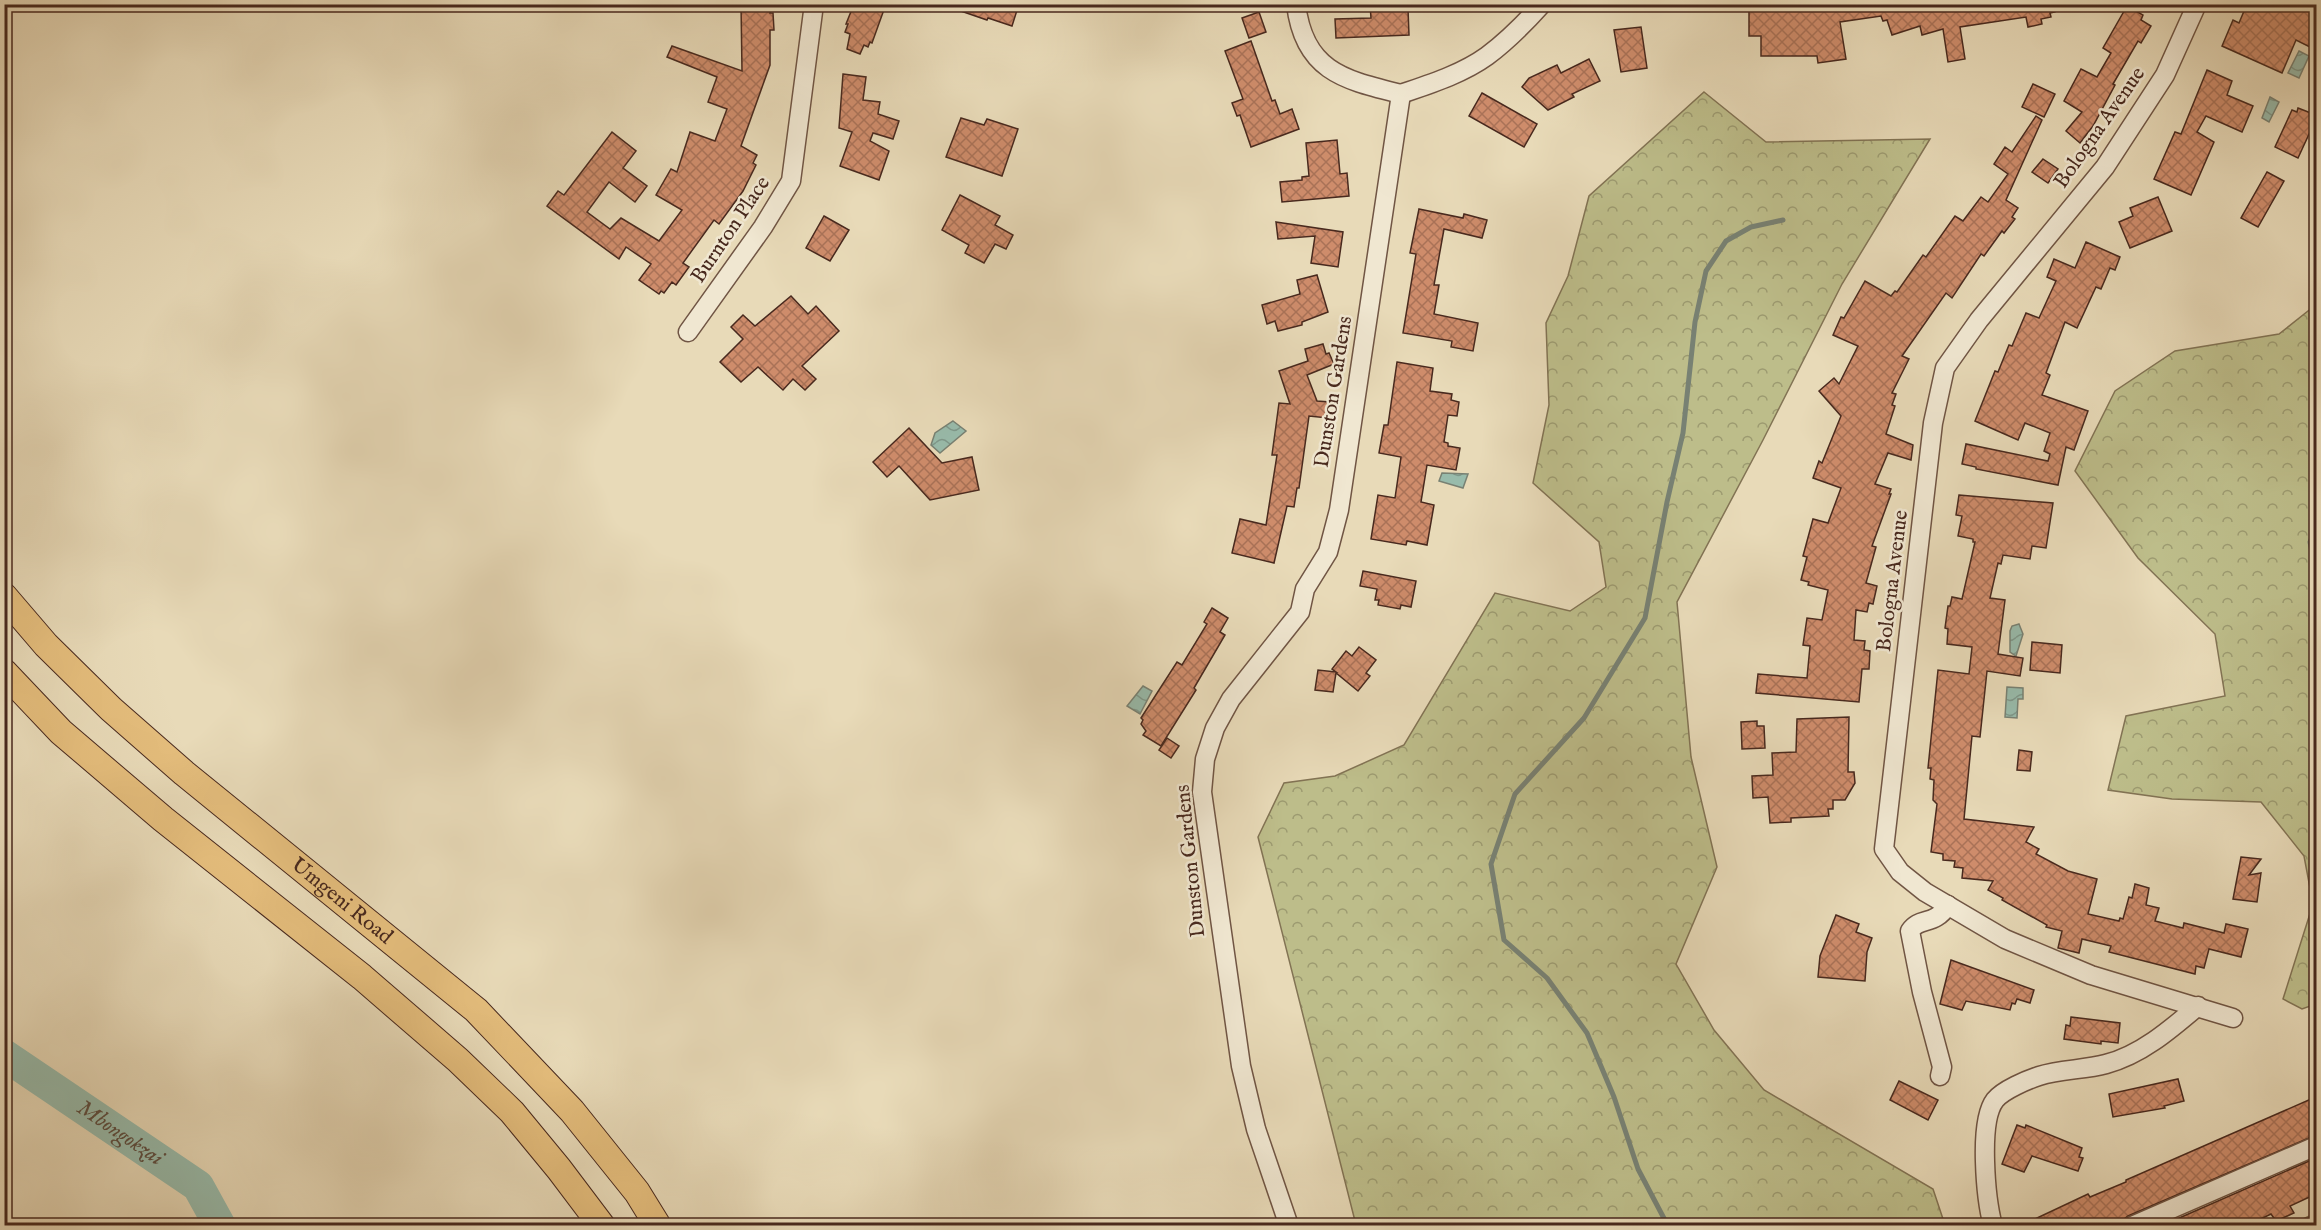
<svg xmlns="http://www.w3.org/2000/svg" width="2321" height="1230" viewBox="0 0 2321 1230" font-family="'IM FELL English',serif">
  <style>
    .forest { fill: url(#forest-crowns); stroke: #827354; stroke-width: 1.5 }
    .water { fill: url(#water-waves); stroke: #788173; stroke-width: 1.5 }
    .lines { fill: none; stroke-linecap: round; stroke-linejoin: round }
    .stream { stroke: #788173; stroke-width: 5 }
    .river { stroke: #98bbab; stroke-width: 32 }
    .building { fill: url(#building-cross-hatch); stroke: #48291e; stroke-width: 1.5 }
    .minor-casing { stroke: #705544; stroke-width: 21 }
    .highway-casing { stroke: #48291e; stroke-width: 28 }
    .minor { stroke: #f0e7d1; stroke-width: 18 }
    .highway { stroke: #e4bd7c; stroke-width: 26 }
    .labels { text-anchor: middle; dominant-baseline: central; stroke-width: 5; stroke-linejoin: round; paint-order: stroke }
    .street-label { font-size: 21px; fill: #48291e; stroke: #f0e7d1 }
    .water-label { font-size: 22px; font-style: italic; fill: #5c4e41; stroke: #f0e7d1 }
  </style>
  <defs>
    <pattern id="forest-crowns" width="20" height="18" patternUnits="userSpaceOnUse" patternTransform="scale(1.5)"><rect width="20" height="18" fill="#bdbd8a"/><path d="M2 6a3 3 0 1 1 6 0M12 15a3 3 0 1 1 6 0" fill="none" stroke="#9c9a70"/></pattern>
    <pattern id="water-waves" width="16" height="10" patternUnits="userSpaceOnUse" patternTransform="scale(1.5)"><rect width="16" height="10" fill="#98bbab"/><path d="M0 5q4-4 8 0t8 0" fill="none" stroke="#7e988b"/></pattern>
    <pattern id="building-cross-hatch" width="8" height="8" patternUnits="userSpaceOnUse" patternTransform="scale(1.5)"><rect width="8" height="8" fill="#ce8c6b"/><path d="M0 0l8 8M0 8l8-8" fill="none" stroke="#a97257"/></pattern>
  </defs>
  <rect width="100%" height="100%" fill="#e8dab8"/>
  <filter id="stains"><feTurbulence type="fractalNoise" baseFrequency=".00333" numOctaves="4"/><feColorMatrix values="0 0 0 0 .2 0 0 0 0 .09 0 0 0 0 .02 0 0 0 .5 -.17"/></filter>
  <radialGradient id="worn" r=".72"><stop offset=".6" stop-color="#630" stop-opacity="0"/><stop offset="1" stop-color="#630" stop-opacity=".3"/></radialGradient>
  <!-- forest -->
  <g class="forest">
    <path d="M1704,92L1766,142L1930,139L1842,284L1763,440L1677,602L1691,757L1717,867L1676,964L1714,1030L1764,1090L1933,1189L1945,1225H1356L1258,837L1284,783L1335,776L1404,745L1495,593L1570,611L1606,587L1599,542L1533,483L1549,405L1546,323L1568,276L1589,196Z"/>
    <path d="M2316,194V1004L2302,1009L2283,999L2313,904L2304,856L2261,802L2172,799L2108,790L2126,716L2225,696L2215,634L2138,558L2075,471L2115,391L2175,351L2279,334L2313,307Z"/>
    <path d="M2316,1213V1225H2290Z"/>
  </g>
  <!-- water -->
  <g class="water">
    <path d="M2299,51L2309,56L2299,78L2288,73Z"/>
    <path d="M2270,97L2279,102L2269,122L2262,118Z"/>
    <path d="M953,421L966,431L940,453L931,445L935,433Z"/>
    <path d="M1442,473L1468,474L1463,488L1439,481Z"/>
    <path d="M2019,624L2023,634L2016,656L2010,652V631L2012,626Z"/>
    <path d="M1143,686L1152,691L1140,714L1127,706Z"/>
    <path d="M2007,687L2023,688V699H2018L2017,718L2005,717Z"/>
  </g>
  <g class="lines">
    <!-- stream -->
    <g class="stream">
      <path d="M2316,528L2310,542L2316,571"/>
      <path d="M1668,1226L1638,1169L1614,1097L1587,1033L1547,978L1504,940L1491,864L1515,794L1584,718L1645,618L1667,502L1683,433L1695,322L1706,271L1726,241L1751,227L1783,220"/>
    </g>
    <!-- river -->
    <path class="river" id="s1" d="M4,1055L198,1186L220,1226"/>
  </g>
  <!-- building -->
  <g class="building">
    <path d="M741,4H770V13H773L774,30H770V65L741,146L757,155L753,163L756,165L743,191L719,224L714,220L683,263L689,267L676,285L672,282L664,293L661,291L659,294L639,280L651,264L626,247L619,259L547,206L558,191L564,195L612,132L636,151L623,168L647,186L635,202L609,182L587,212L610,229L621,218L659,241L682,210L656,195L671,169L677,172L690,132L715,141L727,109L708,102L717,77L667,57L672,46L742,71Z"/>
    <path d="M854,4L865,9L867,4H886L872,43L870,42L868,47L864,45L860,54L847,49L850,34L845,32L848,24H846Z"/>
    <path d="M949,4H1019L1012,26L988,18L987,20L949,7Z"/>
    <path d="M1403,4V10L1408,9L1409,35L1336,38L1335,19L1371,18L1370,5Z"/>
    <path d="M1774,4H2055V12L2050,13L2051,17L2041,19L2042,24L2028,27L2026,17L1960,27L1965,59L1948,62L1943,29L1922,35L1920,26L1892,35L1887,20L1883,21L1881,16L1840,22L1846,59L1818,63L1817,56H1761V36H1749V8L1774,7Z"/>
    <path d="M2247,4H2292L2316,15V50L2296,40L2282,73L2222,46L2233,20L2239,23Z"/>
    <path d="M2127,6L2143,15L2141,20L2151,26L2141,43L2138,41L2113,84L2115,85L2093,126L2080,143L2066,131L2082,112L2064,101L2081,69L2097,77L2111,53L2103,48Z"/>
    <path d="M1259,12L1266,32L1249,38L1242,18Z"/>
    <path d="M1641,27L1647,68L1621,72L1614,30Z"/>
    <path d="M1251,41L1272,101L1275,100L1280,114L1292,109L1299,129L1251,147L1240,115L1237,116L1232,103L1243,99L1225,51Z"/>
    <path d="M1589,59L1600,81L1572,94L1574,97L1548,110L1522,87L1529,78L1557,65L1561,73Z"/>
    <path d="M2207,70L2232,81L2227,95L2253,106L2242,132L2206,116L2197,132L2214,142L2191,195L2154,179L2175,132L2181,134Z"/>
    <path d="M843,74L866,77L863,100L880,102L878,114L899,121L893,139L873,133L870,141L889,151L879,180L840,166L852,132L839,128Z"/>
    <path d="M2033,84L2055,94L2044,117L2022,107Z"/>
    <path d="M1482,93L1537,124L1524,147L1469,116Z"/>
    <path d="M2298,108L2316,115V125L2312,134L2310,132L2298,158L2275,147L2292,110L2297,112Z"/>
    <path d="M2036,116L2042,120L2006,200L2018,208L2012,217L2015,219L2004,233L2002,231L1984,256L1981,254L1952,298L1946,293L1902,356L1909,359L1892,393L1896,394L1892,405L1895,406L1886,434L1913,445L1911,460L1888,453L1875,484L1891,489L1889,494H1891L1872,546L1876,547L1866,583L1877,586L1873,604L1869,603L1867,612L1856,610L1854,640L1865,641L1864,650L1870,651L1869,669H1862L1859,702L1756,693L1758,674L1807,678L1810,646L1803,645L1807,618L1822,620L1828,590L1808,585L1809,582L1801,580L1807,557L1803,556L1813,519L1828,523L1841,488L1813,478L1819,461L1822,463L1841,416L1819,391L1834,378L1839,384L1858,346L1833,335L1841,317L1844,318L1865,281L1891,296L1895,291L1897,292L1923,255L1926,257L1955,216L1963,221L1981,197L1988,202L2008,174L1994,164L2005,147L2012,152Z"/>
    <path d="M961,118L984,125L987,119L1018,129L1002,176L946,157Z"/>
    <path d="M1337,140L1340,174L1347,173L1349,196L1282,202L1280,182L1302,180V177L1309,176L1306,143Z"/>
    <path d="M2043,159L2058,169L2048,183L2032,172Z"/>
    <path d="M2267,172L2284,181L2258,227L2241,218Z"/>
    <path d="M960,195L1000,216L995,225L1013,235L1006,249L995,244L984,263L965,253L969,245L942,230Z"/>
    <path d="M2158,197L2172,231L2130,248L2119,222L2133,216L2130,208Z"/>
    <path d="M1419,209L1463,218L1464,214L1487,220L1482,238L1444,229L1434,285H1439L1434,314L1478,323L1473,351L1451,347L1452,341L1403,333L1416,254L1410,253Z"/>
    <path d="M824,216L849,230L830,261L806,248Z"/>
    <path d="M1276,222L1343,232L1338,267L1311,263L1315,236L1278,239Z"/>
    <path d="M2086,242L2120,257L2115,270L2110,268L2101,289L2096,287L2077,328L2065,322L2046,373L2050,375L2042,395L2088,411L2074,450L2066,447L2058,485L1976,469V467L1962,464L1966,444L2048,461L2050,454L2044,451L2050,433L2025,423L2018,440L1975,421L1995,371L1998,372L2009,345L2012,346L2026,313L2039,318L2056,281L2047,277L2054,259L2075,268Z"/>
    <path d="M1317,275L1328,312L1302,322V325L1278,331L1275,321L1267,324L1262,305L1300,294L1297,280Z"/>
    <path d="M791,296L808,314L816,306L839,331L802,366L816,379L805,390L793,379L783,390L758,367L741,382L720,362L743,339L731,327L743,315L755,326Z"/>
    <path d="M1323,344L1326,354L1329,353L1334,364L1307,375L1317,401L1330,402L1328,418L1309,416L1299,488H1297L1294,507L1287,506L1274,563L1232,553L1240,519L1266,525L1277,455H1272L1279,403L1290,404L1279,371L1308,361L1305,349Z"/>
    <path d="M1397,362L1433,368L1430,391L1452,394L1451,400L1459,402L1457,416L1448,415L1444,442L1448,443V446L1460,448L1456,470L1427,465L1421,502L1434,505L1427,545L1407,541L1406,545L1371,539L1378,495L1395,498L1401,457L1379,453L1384,425H1388Z"/>
    <path d="M909,428L942,463L972,457L979,490L930,500L899,466L887,477L873,462Z"/>
    <path d="M1959,495L2053,503L2046,548L2032,546L2030,559L2003,555L2001,564L1998,563L1990,598L2005,600L1998,654L2023,658L2020,676L1987,671L1980,737L1972,736L1964,819L2034,827L2026,842L2039,849L2036,854L2068,871L2097,879L2088,914L2119,921L2120,918L2123,919L2129,897L2132,898L2135,884L2149,888L2146,905L2159,908L2155,921L2183,928L2184,923L2224,933L2226,924L2248,929L2241,957L2209,949L2204,968L2196,966L2195,974L2109,952L2111,946L2082,939L2079,953L2058,948L2062,931L2046,927L2047,925L2002,900L2003,898L1988,890L1993,881L1962,878L1963,868L1954,867L1955,861L1943,860V854L1931,852L1937,804L1933,800L1934,780L1930,779L1931,768H1928L1938,670L1969,674L1972,647L1947,644L1948,629L1945,628L1948,606H1950L1952,597L1962,599L1975,542H1973V539L1958,536L1962,516L1956,515Z"/>
    <path d="M1363,571L1416,581L1411,607L1401,605L1400,609L1378,605L1379,600H1375L1377,589L1360,586Z"/>
    <path d="M1212,608L1228,618L1220,632L1225,635L1194,688L1196,690L1161,746L1143,735L1146,731L1141,724L1143,720L1141,718L1177,662L1182,665L1207,624L1204,622Z"/>
    <path d="M2032,642L2062,645L2060,673L2030,670Z"/>
    <path d="M1359,647L1376,660L1366,673L1370,676L1358,691L1336,673L1333,692L1315,690L1318,670L1336,672L1332,669L1346,651L1352,656Z"/>
    <path d="M1849,717L1848,772H1854L1855,783L1845,800H1833V809H1828L1829,816L1791,818V822L1770,823L1768,797L1753,798L1752,776L1773,775L1772,753L1796,752L1797,719Z"/>
    <path d="M1757,721V726H1764L1765,748L1742,749L1741,722Z"/>
    <path d="M1167,738L1179,746L1171,758L1159,750Z"/>
    <path d="M2019,750L2032,752L2030,771L2017,770Z"/>
    <path d="M2241,857L2261,859L2249,875L2261,873L2257,902L2233,899Z"/>
    <path d="M1836,915L1859,924L1856,932L1872,938L1867,952L1865,981L1818,977L1820,956Z"/>
    <path d="M1951,960L2034,990L2030,1003L2017,999L2015,1004L2012,1003L2010,1010L1966,1001L1962,1010L1940,1004Z"/>
    <path d="M2071,1017L2120,1023L2118,1043L2101,1041V1044L2064,1039L2066,1025L2070,1026Z"/>
    <path d="M2178,1079L2184,1101L2164,1106L2165,1108L2113,1117L2109,1094Z"/>
    <path d="M1899,1081L1938,1100L1928,1120L1890,1100Z"/>
    <path d="M2311,1099L2312,1102L2316,1100V1135L2128,1216L2123,1220L2121,1226H2020L2088,1194L2090,1197L2126,1182V1180Z"/>
    <path d="M2017,1125L2025,1128L2026,1125L2082,1148L2079,1157L2083,1158L2078,1171L2032,1156L2024,1172L2002,1164Z"/>
    <path d="M2316,1158V1194L2290,1206L2294,1213L2276,1221L2271,1214L2246,1226H2161Z"/>
  </g>
  <g class="lines">
    <!-- minor casing -->
    <g class="minor-casing">
      <g id="minor">
        <path d="M1296,4C1304,72 1345,80 1401,94"/>
        <path d="M2197,4L2165,75L2105,167L1979,320L1945,368L1933,423L1884,849L1900,872L1925,892L2005,939L2091,975L2233,1018"/>
        <path d="M1401,94C1430,84 1462,74 1487,56C1507,41 1525,23 1542,4"/>
        <path d="M688,332L763,227L791,181L814,4"/>
        <path d="M1940,1076L1942,1067L1922,992L1910,931C1920,916 1934,927 1948,905"/>
        <path d="M1289,1226L1256,1129L1241,1066L1202,792L1205,759L1215,728L1231,699L1300,612L1305,589L1328,552L1339,510L1401,94"/>
        <path d="M1993,1226C1986,1200 1978,1122 1995,1100C2003,1090 2027,1080 2039,1076C2060,1069 2084,1070 2106,1064C2141,1055 2171,1029 2198,1006"/>
        <path d="M2132,1226L2316,1146"/>
      </g>
    </g>
    <!-- highway casing -->
    <g class="highway-casing">
      <g id="highway">
        <path id="s2" d="M4,596L46,645L111,709L184,773L476,1010L572,1111L637,1192L658,1226"/>
        <path d="M4,672L61,732L163,819L362,977L458,1060L512,1112L559,1169L602,1226"/>
      </g>
    </g>
    <!-- minor -->
    <use href="#minor" class="minor"/>
    <!-- highway -->
    <use href="#highway" class="highway"/>
  </g>
  <g class="labels">
    <!-- street labels -->
    <g class="street-label">
      <text transform="translate(2100 128) rotate(-55)">Bologna Avenue</text>
      <text transform="translate(731 230) rotate(-56)">Burnton Place</text>
      <text transform="translate(1334 392) rotate(-81)">Dunston Gardens</text>
      <text transform="translate(1893 581) rotate(-83)">Bologna Avenue</text>
      <text transform="translate(1191 861) rotate(-96)">Dunston Gardens</text>
      <text stroke="none"><textPath href="#s2" startOffset="456">Umgeni Road</textPath></text>
    </g>
    <!-- water labels -->
    <g class="water-label">
      <text stroke="none"><textPath href="#s1" startOffset="140">Mbongokzai</textPath></text>
    </g>
  </g>
  <!-- margin -->
  <rect width="2321" height="1230" fill="none" stroke="#e8dab8" stroke-width="24"/>
  <rect x="6" y="6" width="2309" height="1218" fill="none" stroke="#48291e" stroke-width="3"/>
  <rect x="12" y="12" width="2297" height="1206" fill="none" stroke="#48291e" stroke-width="1.5"/>
  <rect width="100%" height="100%" filter="url(#stains)"/>
  <rect width="100%" height="100%" fill="url(#worn)"/>
</svg>
